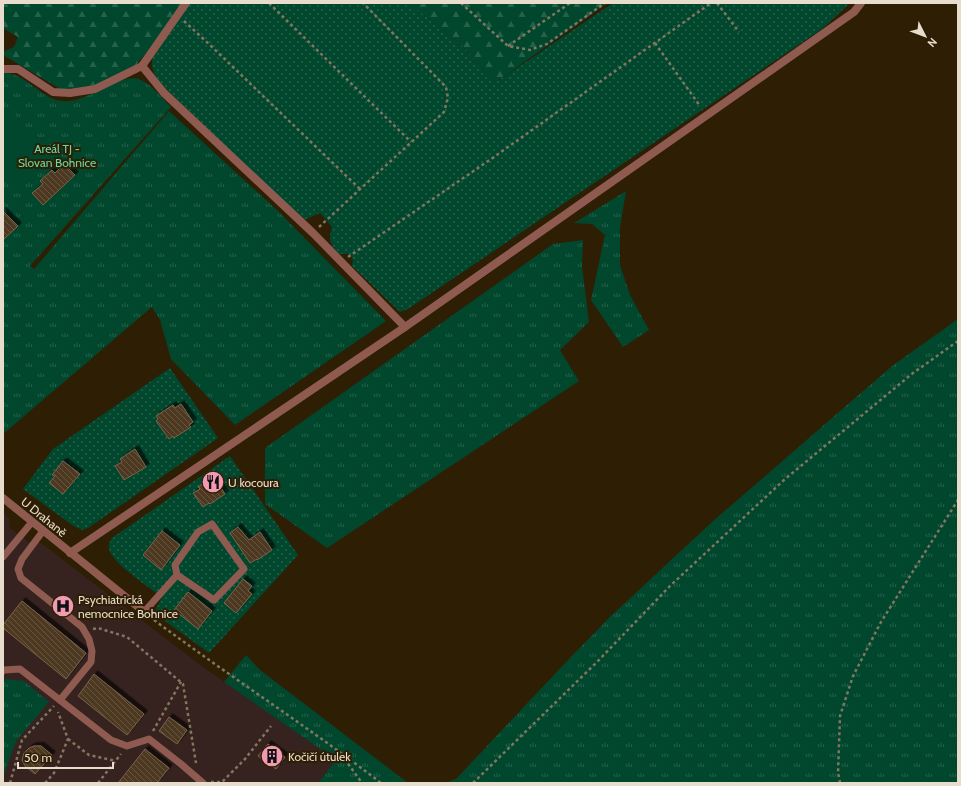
<svg xmlns="http://www.w3.org/2000/svg" width="961" height="786" viewBox="0 0 961 786" font-family="Cabin,sans-serif">
  <style>
    .medical { fill: #36231f }
    .grass { fill: url(#grass-tufts) }
    .forest { fill: url(#forest-firs) }
    .garden { fill: url(#garden-dots) }
    .pitch { fill: #00472e }
    .building { fill: url(#building-back-hatch); stroke: #796349; filter: url(#shadow) }
    .lines { fill: none; stroke-linecap: round; stroke-linejoin: round }
    .path { stroke: #837660; stroke-width: 2.5; stroke-dasharray: 3 3; stroke-linecap: butt }
    .service { stroke: #8f5b50; stroke-width: 7 }
    .minor { stroke: #8f5b50; stroke-width: 8 }
    .labels { text-anchor: middle; dominant-baseline: central; stroke-width: 4; stroke-linejoin: round; paint-order: stroke }
    .park-label { font-size: 12px; fill: #67d9a6; stroke: #2e1e03 }
    .poi-label { font-size: 12px; fill: #e8ddcd; stroke: #2e1e03; text-anchor: start }
    .street-label { font-size: 12px; fill: #e8ddcd; stroke: #2e1e03 }
  </style>
  <defs>
    <pattern id="grass-tufts" width="24" height="20" patternUnits="userSpaceOnUse"><rect width="24" height="20" fill="#00472e"/><path d="M3 7l-1-3M5 7V3M7 7l1-3M15 17l-1-3M17 17v-4M19 17l1-3" fill="none" stroke="#25614b"/></pattern>
    <pattern id="forest-firs" width="22" height="20" patternUnits="userSpaceOnUse"><rect width="22" height="20" fill="#00472e"/><path d="M5 1l3.5 6h-7zM16 11l3.5 6h-7z" fill="#25614b"/></pattern>
    <pattern id="garden-dots" width="8" height="8" patternUnits="userSpaceOnUse"><rect width="8" height="8" fill="#00472e"/><path d="M2 2h.1M6 6h.1" fill="none" stroke="#25614b" stroke-width="1.8" stroke-linecap="round"/></pattern>
    <pattern id="building-back-hatch" width="6" height="6" patternUnits="userSpaceOnUse"><rect width="6" height="6" fill="#4e3920"/><path d="M-1 5l2 2M0 0l6 6M5-1l2 2" fill="none" stroke="#68553f"/></pattern>
    <filter id="shadow"><feDropShadow dx="3.5" dy="-3.5" stdDeviation="0" flood-color="#0009"/></filter>
  </defs>
  <rect width="100%" height="100%" fill="#2e1e03"/>
  <!-- medical -->
  <path class="medical" d="M3,512L9,518L10,528L30,543L35,542L41,543L199,664L336,760L318,783H3Z"/>
  <!-- grass -->
  <g class="grass">
    <path d="M4,73C26,73 40,98 61,101C86,105 122,70 141,80C152,85 162,98 171,107L30,266L34,269L169,111L279,212L386,321L235,425L171,359L160,320L152,307L3,434V74Z"/>
    <path d="M626,191L620,228V265L630,295L649,330L623,347L591,300L605,235L592,224L574,223Z"/>
    <path d="M583,240L582,266L589,322L560,350L579,381L327,548L265,504V448L553,244Z"/>
    <path d="M958,319V783H446L456,779L567,661L612,615L712,522L892,366Z"/>
    <path d="M246,655L260,670L408,783H318L336,760L224,682Z"/>
    <path d="M6,679L24,681L49,702L16,741L3,777V682Z"/>
  </g>
  <!-- forest -->
  <g class="forest">
    <path d="M3,3H187L136,65L95,85L62,90L3,55V52L14,47L18,37L3,28Z"/>
    <path d="M409,3H607L496,82L462,46Z"/>
  </g>
  <!-- garden -->
  <g class="garden">
    <path d="M187,3H409L462,46L496,82L613,3H850L822,29L408,309L400,312L352,266L353,259L348,254H339C330,244 328,241 332,227L320,213L304,220L166,89C157,78 149,71 153,55Z"/>
    <path d="M170,368L218,438L88,528L82,530L72,525L23,489L53,449Z"/>
    <path d="M230,456L298,555L209,653L154,613L162,597C150,588 112,563 109,549C108,545 110,542 112,538Z"/>
  </g>
  <!-- pitch -->
  <path class="pitch" d="M10,110L51,155L18,185L3,169V116Z"/>
  <!-- building -->
  <g class="building">
    <path d="M64,164L75,175L43,205L32,193L43,184L40,181L52,170L55,173Z"/>
    <path d="M3,211L18,226L3,240Z"/>
    <path d="M181,404L193,422L189,425L191,427L174,438L173,436L169,439L156,421L158,419L156,416L173,405L175,408Z"/>
    <path d="M135,449L146,467L124,480L115,466L122,462L120,459Z"/>
    <path d="M63,461L80,474L63,494L49,483L55,476L52,475Z"/>
    <path d="M213,476L225,494L210,504L209,503L203,507L193,493L200,489L198,487Z"/>
    <path d="M238,527L249,540L260,532L272,550L257,560V559L250,563L230,533Z"/>
    <path d="M162,531L180,545L161,570L143,555Z"/>
    <path d="M243,579L252,586L248,591L252,594L236,613L224,603Z"/>
    <path d="M188,592L212,611L198,629L174,610Z"/>
    <path d="M22,601L86,653L66,679L3,628V625Z"/>
    <path d="M94,674L144,714L127,735L78,696Z"/>
    <path d="M169,717L187,730L177,744L159,731Z"/>
    <path d="M268,744L285,757L276,769L258,756Z"/>
    <path d="M34,746H41L52,755L35,774L25,766L22,760L24,753L29,748Z"/>
    <path d="M145,749L169,768L164,774L157,783H118Z"/>
  </g>
  <g class="lines">
    <!-- path -->
    <g class="path">
      <path d="M269,3L411,142"/>
      <path d="M461,3L508,46L530,50L547,44L605,3"/>
      <path d="M717,3L739,32"/>
      <path d="M184,21L210,45L360,189"/>
      <path d="M655,43L700,106"/>
      <path d="M508,46L570,3"/>
      <path d="M319,227L444,112L448,98L446,87L363,3"/>
      <path d="M348,257L494,157L711,3"/>
      <path d="M154,620C229,676 307,726 381,783"/>
      <path d="M93,629L98,628L127,637L183,684L196,763"/>
      <path d="M153,731L181,682"/>
      <path d="M68,739L89,755L116,761"/>
      <path d="M341,754L362,783"/>
      <path d="M211,782H222L245,759L271,726"/>
      <path d="M10,783L22,740L54,706"/>
      <path d="M45,783L54,773L68,739L58,712"/>
      <path d="M98,783L121,754"/>
      <path d="M473,783L597,662L670,586L784,480L913,373L958,341"/>
      <path d="M840,783L838,772L840,716L853,676L881,622L958,500"/>
    </g>
    <!-- service -->
    <g class="service">
      <path d="M43,531L22,559L18,569L21,578L82,627L89,639L92,651L91,662L60,700"/>
      <path d="M3,557L32,522"/>
      <path d="M144,612L177,575L214,600L244,569L212,524L198,532L175,565L177,575"/>
      <path d="M3,671L4,670L20,669L111,740L127,746L149,739L181,764L203,783"/>
    </g>
    <!-- minor -->
    <g class="minor">
      <path d="M142,66L164,93L313,233L405,327"/>
      <path d="M3,69H18L53,92L70,93L95,89L142,66L186,3"/>
      <path d="M3,498L148,615"/>
      <path d="M70,553L405,327L854,12L861,3"/>
    </g>
  </g>
  <!-- icons -->
  <defs>
    <g id="restaurant-disc" transform="scale(1.15)"><circle r="9.5" fill="#f19ab1" stroke="#2e1e03"/><path d="M-5-6h1v4h1v-4h1v4h1v-4h1v5L-1.5 .5V6h-2V.5L-5-1ZM5-6V6H3V1.5H1.5Q1.5-4 5-6Z" fill="#111"/></g>
    <g id="hospital-disc" transform="scale(1.15)"><circle r="9.5" fill="#f19ab1" stroke="#2e1e03"/><path d="M-5-5h3v3.5h4V-5h3V5h-3V1.5h-4V5h-3Z" fill="#111"/></g>
    <g id="building-disc" transform="scale(1.15)"><circle r="9.5" fill="#f19ab1" stroke="#2e1e03"/><path d="M-4-6H4V6H1V3H-1V6H-4ZM-2.5-4.3h1.7v1.8h-1.7ZM.8-4.3h1.7v1.8H.8ZM-2.5-1h1.7V.8h-1.7ZM.8-1h1.7V.8H.8Z" fill="#111"/></g>
  </defs>
  <g fill-rule="evenodd">
    <use href="#restaurant-disc" x="213" y="482"/>
    <use href="#hospital-disc" x="63" y="606"/>
    <use href="#building-disc" x="272" y="756"/>
  </g>
  <g class="labels">
    <!-- park labels -->
    <g class="park-label">
      <text x="57" y="148">Areál TJ -<tspan x="57" dy="14">Slovan Bohnice</tspan></text>
    </g>
    <!-- poi labels -->
    <g class="poi-label">
      <text x="228" y="482">U kocoura</text>
      <text x="78" y="599">Psychiatrická<tspan x="78" dy="14">nemocnice Bohnice</tspan></text>
      <text x="288" y="756">Kočičí útulek</text>
    </g>
    <!-- street labels -->
    <g class="street-label">
      <text transform="translate(44 517) rotate(39)">U Drahaně</text>
    </g>
  </g>
  <!-- border -->
  <rect width="961" height="786" fill="none" stroke="#e8ddcd" stroke-width="8"/>
  <!-- north arrow -->
  <g transform="translate(925 36) rotate(132)" stroke="#2e1e03" stroke-width="3" paint-order="stroke">
  <path d="M0-3L7 15L0 10L-7 15Z" fill="#e8ddcd"/>
  <text y="-6" font-size="11" font-weight="bold" text-anchor="middle" fill="#e8ddcd">N</text>
  </g>
  <!-- scale -->
  <path d="M18 762v6h95v-6" fill="none" stroke="#e8ddcd" stroke-width="2"/>
  <text x="24" y="762" font-size="12" fill="#e8ddcd" stroke="#2e1e03" stroke-width="3" paint-order="stroke">50 m</text>
</svg>
